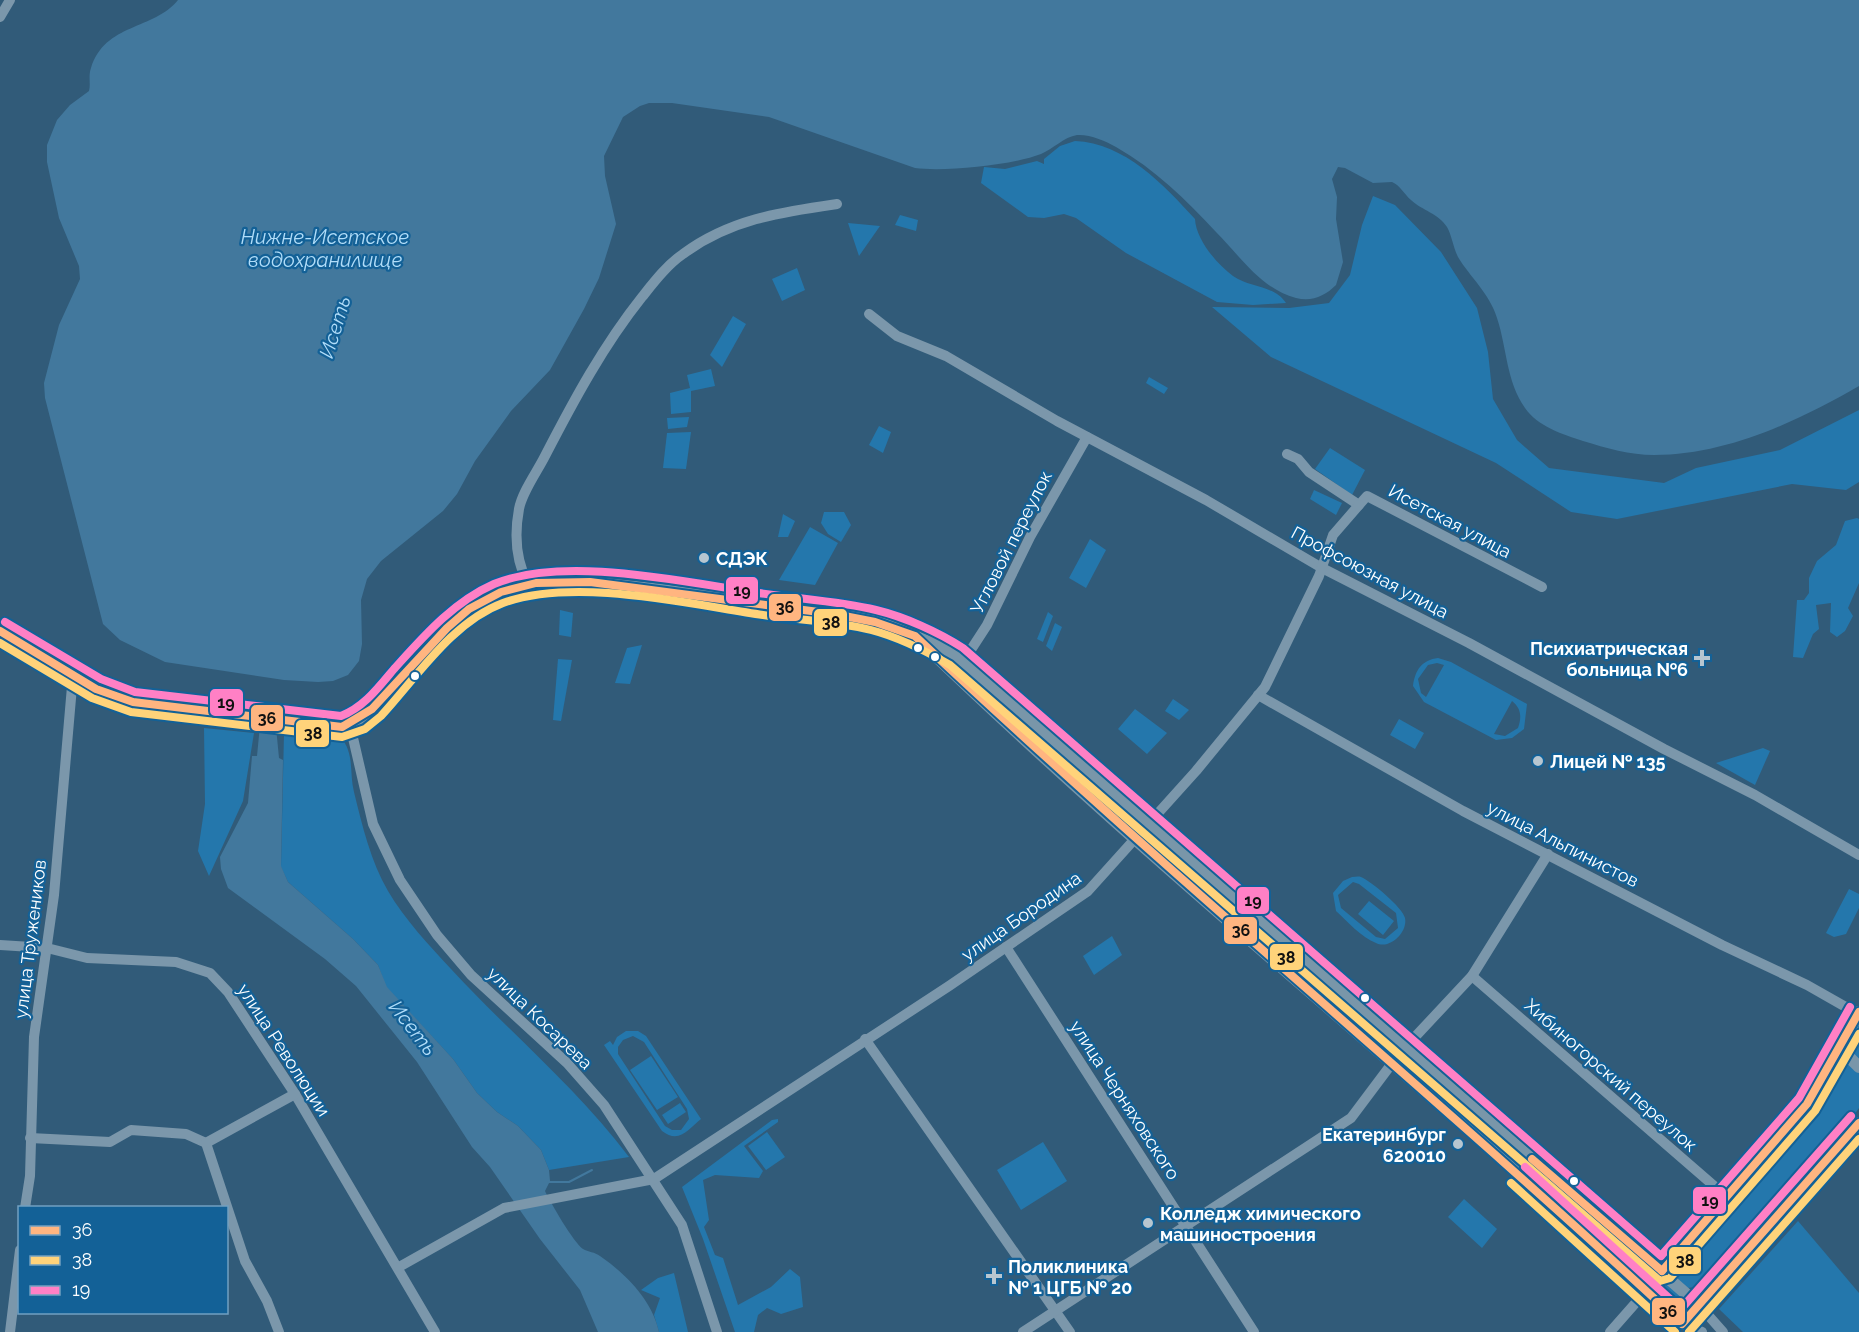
<svg xmlns="http://www.w3.org/2000/svg" width="1859" height="1332" viewBox="0 0 1859 1332" font-family="Raleway,sans-serif">
  <style>
    .green { fill: #2477ac; fill-rule: evenodd }
    .water { fill: #42789d }
    .lines { fill: none; stroke-linecap: round; stroke-linejoin: round }
    .stream { stroke: #42789d; stroke-width: 2 }
    .minor { stroke: #7b97ab; stroke-width: 10 }
    .major { stroke: #7996a9; stroke-width: 12 }
    .bus-1-casing { stroke: #136197; stroke-width: 12 }
    .bus-2-casing { stroke: #136197; stroke-width: 12 }
    .bus-3-casing { stroke: #136197; stroke-width: 12 }
    .bus-1 { stroke: #ffb580; stroke-width: 8 }
    .bus-2 { stroke: #ffd37a; stroke-width: 8 }
    .bus-3 { stroke: #ff80c5; stroke-width: 8 }
    .poi-dot { fill: #b7c6d0; stroke: #136197; stroke-width: 2 }
    .bus-dot { fill: #fff; stroke: #136197; stroke-width: 2 }
    .labels { text-anchor: middle; dominant-baseline: central; stroke-width: 4.5; stroke-linejoin: round; paint-order: stroke }
    .street-label { font-size: 18px; fill: #fff; stroke: #136197 }
    .poi-label { font-size: 18px; font-weight: bold; fill: #fff; stroke: #136197; text-anchor: start }
    .water-label { font-size: 20px; font-style: italic; fill: #b1ddf9; stroke: #136197 }
    .line-badge { stroke: #136197; stroke-width: 2 }
    .pale-badge-label { font-size: 16px; text-anchor: middle; font-weight: bold; fill: #111 }
  </style>
  <rect width="100%" height="100%" fill="#315b79"/>
  <!-- green -->
  <g class="green">
    <path d="M1075,141C1125,143 1164,185 1195,219C1196,240 1217,264 1233,276C1250,288 1274,285 1286,303L1253,305L1217,302L1126,253L1076,218L1064,214L1044,218L1028,217L981,183L984,167L1005,169L1037,161L1044,164V159L1060,146Z"/>
    <path d="M1373,196L1395,205L1441,252L1477,308L1488,352L1493,399L1517,440L1549,468L1664,483L1696,468L1780,450L1859,410V482L1846,490L1792,484L1617,519L1571,512L1496,463L1271,357L1212,307L1289,308L1329,303L1350,275L1362,225Z"/>
    <path d="M900,215L918,220L916,231L895,225Z"/>
    <path d="M848,223L880,226L859,256Z"/>
    <path d="M797,268L805,290L782,301L772,279Z"/>
    <path d="M733,316L746,324L722,367L710,355Z"/>
    <path d="M711,369L715,386L691,391V412L671,414L670,393L690,388L687,375Z"/>
    <path d="M1149,377L1168,388L1164,394L1146,383Z"/>
    <path d="M689,417L687,427L668,429L667,418Z"/>
    <path d="M879,426L891,432L883,453L869,445Z"/>
    <path d="M691,432L686,469L663,468L667,433Z"/>
    <path d="M1330,448L1365,470L1352,495L1315,469Z"/>
    <path d="M1314,490L1342,503L1336,515L1310,499Z"/>
    <path d="M824,512H844L851,525L841,542L828,534L821,523Z"/>
    <path d="M783,514L795,521L788,537H778Z"/>
    <path d="M1857,518L1859,519V583L1848,608L1853,616L1845,631L1837,637L1830,632L1831,603L1816,605L1819,629L1813,634L1803,658L1793,657L1797,600H1804L1809,593V578L1817,561L1836,545L1845,521Z"/>
    <path d="M810,527L838,543L815,585L779,580Z"/>
    <path d="M1090,539L1106,550L1086,588L1069,578Z"/>
    <path d="M560,610L573,613L571,637L559,635Z"/>
    <path d="M1048,612L1053,616L1043,642L1037,639Z"/>
    <path d="M1055,623L1062,627L1052,651L1046,646Z"/>
    <path d="M642,645L630,684L615,683L627,648Z"/>
    <path d="M1438,658L1451,662L1527,704L1524,729L1512,738L1496,740L1424,702L1413,686C1415,670 1422,660 1438,658ZM1437,663L1444,665L1426,697L1421,693L1418,679L1428,665ZM1512,701C1521,708 1522,717 1518,728L1505,736L1494,734Z"/>
    <path d="M558,659L572,660L561,721L553,720Z"/>
    <path d="M975,678L1133,815L1125,824L970,684Z"/>
    <path d="M1173,699L1189,710L1179,720L1165,711Z"/>
    <path d="M1135,709L1167,733L1147,754L1118,729Z"/>
    <path d="M1399,719L1424,733L1415,749L1390,735Z"/>
    <path d="M204,728L254,733L243,801L209,876L198,851L205,804Z"/>
    <path d="M284,733L340,737C355,752 349,773 354,792C362,825 371,862 388,891C405,920 429,945 451,969C510,1033 577,1088 629,1157L549,1170L541,1150L518,1126L497,1112L477,1093L453,1059L386,987L378,965L353,939L288,882L281,867Z"/>
    <path d="M1763,748L1770,751L1755,785L1716,763Z"/>
    <path d="M1155,835L1393,1041L1385,1052L1147,845Z"/>
    <path d="M1352,877C1355,877 1358,876 1361,877C1371,881 1403,908 1405,918C1408,932 1390,950 1376,943C1362,938 1347,921 1336,911L1333,893L1343,881ZM1353,882L1359,884L1396,913L1398,928L1385,939L1376,937L1341,908L1338,895Z"/>
    <path d="M1849,889L1859,894V908L1846,934L1834,937L1826,933Z"/>
    <path d="M1369,901L1394,921L1383,935L1358,914Z"/>
    <path d="M1112,936L1122,955L1094,975L1083,956Z"/>
    <path d="M1859,1023V1062L1854,1059L1850,1042Z"/>
    <path d="M626,1031H638L646,1036L701,1119C690,1127 680,1145 662,1131L604,1045L610,1041L613,1045L617,1037ZM633,1036L644,1042L687,1109L689,1119L681,1130H672L665,1126L618,1054V1047L623,1040Z"/>
    <path d="M1409,1055L1643,1266L1635,1275L1400,1064Z"/>
    <path d="M651,1056L678,1097L657,1110L630,1070Z"/>
    <path d="M1842,1059L1859,1073V1108L1844,1129L1707,1285L1688,1288L1676,1278V1262L1810,1109Z"/>
    <path d="M680,1103L686,1112L668,1124L662,1115Z"/>
    <path d="M778,1119V1122L744,1146L763,1171L759,1178L715,1175L703,1180L709,1220L704,1227L715,1255L723,1258L738,1305L771,1287L790,1269L800,1277L803,1307L781,1314L767,1308L758,1315L754,1332H735L703,1239L682,1187L772,1120Z"/>
    <path d="M767,1132L785,1157L766,1170L748,1146Z"/>
    <path d="M1043,1142L1067,1181L1021,1210L997,1170Z"/>
    <path d="M1464,1199L1497,1229L1482,1248L1448,1217Z"/>
    <path d="M1798,1221L1859,1293V1332H1743L1719,1309Z"/>
    <path d="M674,1273L688,1332H659L654,1315L660,1298L641,1290L658,1278Z"/>
    <path d="M1668,1280L1690,1301L1682,1309L1660,1288Z"/>
  </g>
  <!-- water -->
  <g class="water">
    <path d="M178,0H1859V386C1798,421 1727,455 1654,455C1630,455 1606,448 1583,441C1564,435 1537,426 1525,408C1506,381 1507,348 1497,318C1490,294 1470,277 1458,257C1453,247 1452,236 1447,227C1438,213 1423,211 1411,200C1404,194 1400,185 1392,182L1373,183L1345,168L1338,167L1332,179L1337,197L1336,219L1343,262L1336,285C1325,296 1312,302 1296,298C1261,289 1240,256 1216,232C1186,200 1155,169 1116,147C1106,141 1089,134 1077,135C1064,137 1053,149 1041,154C1013,165 945,172 915,168L769,117L672,103H649L640,106L623,117L604,156L605,176L616,224L599,278L584,309L550,370L511,411L475,461L457,494L443,511L381,561L367,579L361,600L362,644L359,661L348,675L333,681L318,682L284,680L165,662L120,640L103,624L45,398L44,383L59,325L80,279L79,266L59,218L47,162V145L57,120L70,105L89,91C91,84 88,76 91,68C105,23 154,30 178,0Z"/>
    <path d="M260,725L276,727L279,758L283,760L281,866L288,882L353,939L378,965L387,987L453,1059L477,1093L497,1112L518,1126L541,1150L549,1170L550,1181L545,1191C550,1202 574,1243 583,1249C588,1252 595,1252 600,1256C626,1274 652,1300 659,1332H598L580,1290L540,1239L490,1167L472,1147L417,1062L356,986L325,959L228,888L221,869L220,857L248,803L252,756H257Z"/>
  </g>
  <g class="lines">
    <!-- stream -->
    <path class="stream" d="M548,1182H569L592,1170"/>
    <!-- minor -->
    <g class="minor">
      <path d="M0,17L10,0"/>
      <path d="M869,314L897,336L946,356L1057,421L1206,500L1322,568L1469,643L1664,749L1755,795L1859,855"/>
      <path d="M1287,454L1298,459L1309,472L1359,505L1367,496L1542,587"/>
      <path d="M528,584C516,561 514,536 519,509C522,492 537,472 545,456C574,400 603,346 642,297C654,282 667,265 683,254C730,219 782,212 837,204"/>
      <path d="M963,662L987,625L1030,537L1087,437"/>
      <path d="M1258,695L1463,811L1722,945L1807,985L1858,1014"/>
      <path d="M350,725L373,824L400,880L437,935L471,975L567,1063L604,1105L682,1225L717,1332"/>
      <path d="M0,945L47,948L87,958L176,962L210,973L228,992L295,1094L435,1332"/>
      <path d="M1006,947L1254,1332"/>
      <path d="M1472,976L1728,1198"/>
      <path d="M865,1039L1070,1332"/>
      <path d="M30,1138L110,1142L131,1130L186,1134L206,1143L245,1261L267,1301L279,1332"/>
      <path d="M206,1143L295,1094"/>
      <path d="M25,1208L30,1176L34,1037L54,895L73,675"/>
      <path d="M399,1267L504,1208L654,1179L949,986L1088,891L1196,771L1265,687L1319,576L1333,535L1359,505"/>
      <path d="M1700,1306L1723,1332"/>
      <path d="M1682,1324L1702,1332"/>
      <path d="M10,1332L20,1250"/>
      <path d="M1023,1332L1351,1118L1399,1054L1472,976L1548,854"/>
      <path d="M1610,1332L1647,1290"/>
    </g>
    <!-- major -->
    <g class="major">
      <path d="M0,631L96,689L133,702L342,727L360,720L374,708L430,645L460,616L498,594L548,581H578L662,590L874,620L932,643L956,656L1700,1306"/>
      <path d="M920,641C1165,878 1434,1089 1682,1324L1859,1123"/>
      <path d="M1844,1043L1848,1056L1859,1067"/>
      <path d="M1647,1290L1807,1104L1824,1078L1859,1012"/>
    </g>
    <!-- bus-1 casing -->
    <g class="bus-1-casing">
      <g id="bus-1">
        <path d="M0,631L96,689L133,702L342,727L372,709L447,628L469,609L501,592L536,583L590,582L834,614L875,622L915,636C1165,872 1430,1090 1682,1324L1859,1123"/>
        <path d="M1532,1159L1662,1271"/>
        <path d="M1662,1271L1807,1104L1859,1012"/>
      </g>
    </g>
    <!-- bus-2 casing -->
    <g class="bus-2-casing">
      <g id="bus-2">
        <path d="M0,643L92,698L131,712L342,737L365,729L381,716C417,677 452,622 503,603C575,577 688,604 763,615C798,620 837,621 871,630C898,637 926,651 950,665L1660,1281L1670,1278L1815,1111L1859,1034"/>
        <path d="M1511,1183L1675,1332"/>
        <path d="M1689,1332L1859,1139"/>
      </g>
    </g>
    <!-- bus-3 casing -->
    <g class="bus-3-casing">
      <g id="bus-3">
        <path d="M5,622L101,679L135,692L341,716C364,707 378,688 394,669C423,637 453,602 494,584C564,555 683,582 759,593C797,599 838,601 876,610C905,617 938,632 963,648L1661,1256L1799,1098L1850,1007"/>
        <path d="M1525,1167L1681,1309L1851,1116"/>
      </g>
    </g>
    <!-- bus-1 -->
    <use href="#bus-1" class="bus-1"/>
    <!-- bus-2 -->
    <use href="#bus-2" class="bus-2"/>
    <!-- bus-3 -->
    <use href="#bus-3" class="bus-3"/>
  </g>
  <!-- markers -->
  <g class="poi-dot">
    <circle cx="704" cy="558" r="6"/>
    <path d="M1699 649h6v6h6v6h-6v6h-6v-6h-6v-6h6z"/>
    <circle cx="1538" cy="761" r="6"/>
    <circle cx="1458" cy="1144" r="6"/>
    <circle cx="1148" cy="1223" r="6"/>
    <path d="M991 1267h6v6h6v6h-6v6h-6v-6h-6v-6h6z"/>
  </g>
  <g class="bus-dot">
    <circle cx="918" cy="648" r="5"/>
    <circle cx="935" cy="657" r="5"/>
    <circle cx="415" cy="676" r="5"/>
    <circle cx="1365" cy="998" r="5"/>
    <circle cx="1574" cy="1181" r="5"/>
  </g>
  <g class="labels">
    <!-- street labels -->
    <g class="street-label">
      <text transform="translate(1450 521) rotate(28)">Исетская улица</text>
      <text transform="translate(1011 542) rotate(-63)">Угловой переулок</text>
      <text transform="translate(1370 572) rotate(28)">Профсоюзная улица</text>
      <text transform="translate(1563 844) rotate(27)">улица Альпинистов</text>
      <text transform="translate(1021 916) rotate(-35)">улица Бородина</text>
      <text transform="translate(30 939) rotate(-83)">улица Тружеников</text>
      <text transform="translate(540 1018) rotate(44)">улица Косарева</text>
      <text transform="translate(284 1050) rotate(57)">улица Революции</text>
      <text transform="translate(1611 1075) rotate(41)">Хибиногорский переулок</text>
      <text transform="translate(1125 1100) rotate(57)">улица Черняховского</text>
    </g>
    <!-- poi labels -->
    <g class="poi-label">
      <text x="716" y="558">СДЭК</text>
      <text x="1688" y="648" text-anchor="end">Психиатрическая<tspan x="1688" dy="21">больница №6</tspan></text>
      <text x="1550" y="761">Лицей № 135</text>
      <text x="1446" y="1134" text-anchor="end">Екатеринбург<tspan x="1446" dy="21">620010</tspan></text>
      <text x="1160" y="1213">Колледж химического<tspan x="1160" dy="21">машиностроения</tspan></text>
      <text x="1008" y="1266">Поликлиника<tspan x="1008" dy="21">№ 1 ЦГБ № 20</tspan></text>
    </g>
    <!-- water labels -->
    <g class="water-label">
      <text x="325" y="237">Нижне-Исетское<tspan x="325" dy="23">водохранилище</tspan></text>
      <text transform="translate(335 327) rotate(-73)">Исеть</text>
      <text transform="translate(413 1028) rotate(52)">Исеть</text>
    </g>
  </g>
  <g class="line-badge">
    <rect x="725" y="576" width="34" height="29" rx="6" fill="#ff80c5"/>
    <rect x="768" y="593" width="34" height="29" rx="6" fill="#ffb580"/>
    <rect x="813" y="608" width="35" height="29" rx="6" fill="#ffd37a"/>
    <rect x="209" y="688" width="35" height="29" rx="6" fill="#ff80c5"/>
    <rect x="250" y="704" width="34" height="28" rx="6" fill="#ffb580"/>
    <rect x="295" y="719" width="35" height="29" rx="6" fill="#ffd37a"/>
    <rect x="1236" y="886" width="34" height="29" rx="6" fill="#ff80c5"/>
    <rect x="1223" y="916" width="35" height="29" rx="6" fill="#ffb580"/>
    <rect x="1269" y="943" width="35" height="28" rx="6" fill="#ffd37a"/>
    <rect x="1692" y="1186" width="35" height="29" rx="6" fill="#ff80c5"/>
    <rect x="1668" y="1246" width="34" height="29" rx="6" fill="#ffd37a"/>
    <rect x="1651" y="1297" width="35" height="29" rx="6" fill="#ffb580"/>
  </g>
  <g class="pale-badge-label">
    <text x="742" y="596">19</text>
    <text x="785" y="613">36</text>
    <text x="831" y="628">38</text>
    <text x="226" y="708">19</text>
    <text x="267" y="724">36</text>
    <text x="313" y="739">38</text>
    <text x="1253" y="906">19</text>
    <text x="1241" y="936">36</text>
    <text x="1286" y="963">38</text>
    <text x="1710" y="1206">19</text>
    <text x="1685" y="1266">38</text>
    <text x="1668" y="1317">36</text>
  </g>
  <!-- legend -->
  <rect x="18" y="1206" width="210" height="108" fill="#136197" stroke="#71a0c1" stroke-width="1.5"/>
  <rect x="30" y="1226" width="30" height="9" fill="#ffb580" stroke="#71a0c1" stroke-width="1.5"/>
  <text x="72" y="1236" font-size="18" fill="#ffffff">36</text>
  <rect x="30" y="1256" width="30" height="9" fill="#ffd37a" stroke="#71a0c1" stroke-width="1.5"/>
  <text x="72" y="1266" font-size="18" fill="#ffffff">38</text>
  <rect x="30" y="1286" width="30" height="9" fill="#ff80c5" stroke="#71a0c1" stroke-width="1.5"/>
  <text x="72" y="1296" font-size="18" fill="#ffffff">19</text>
</svg>
